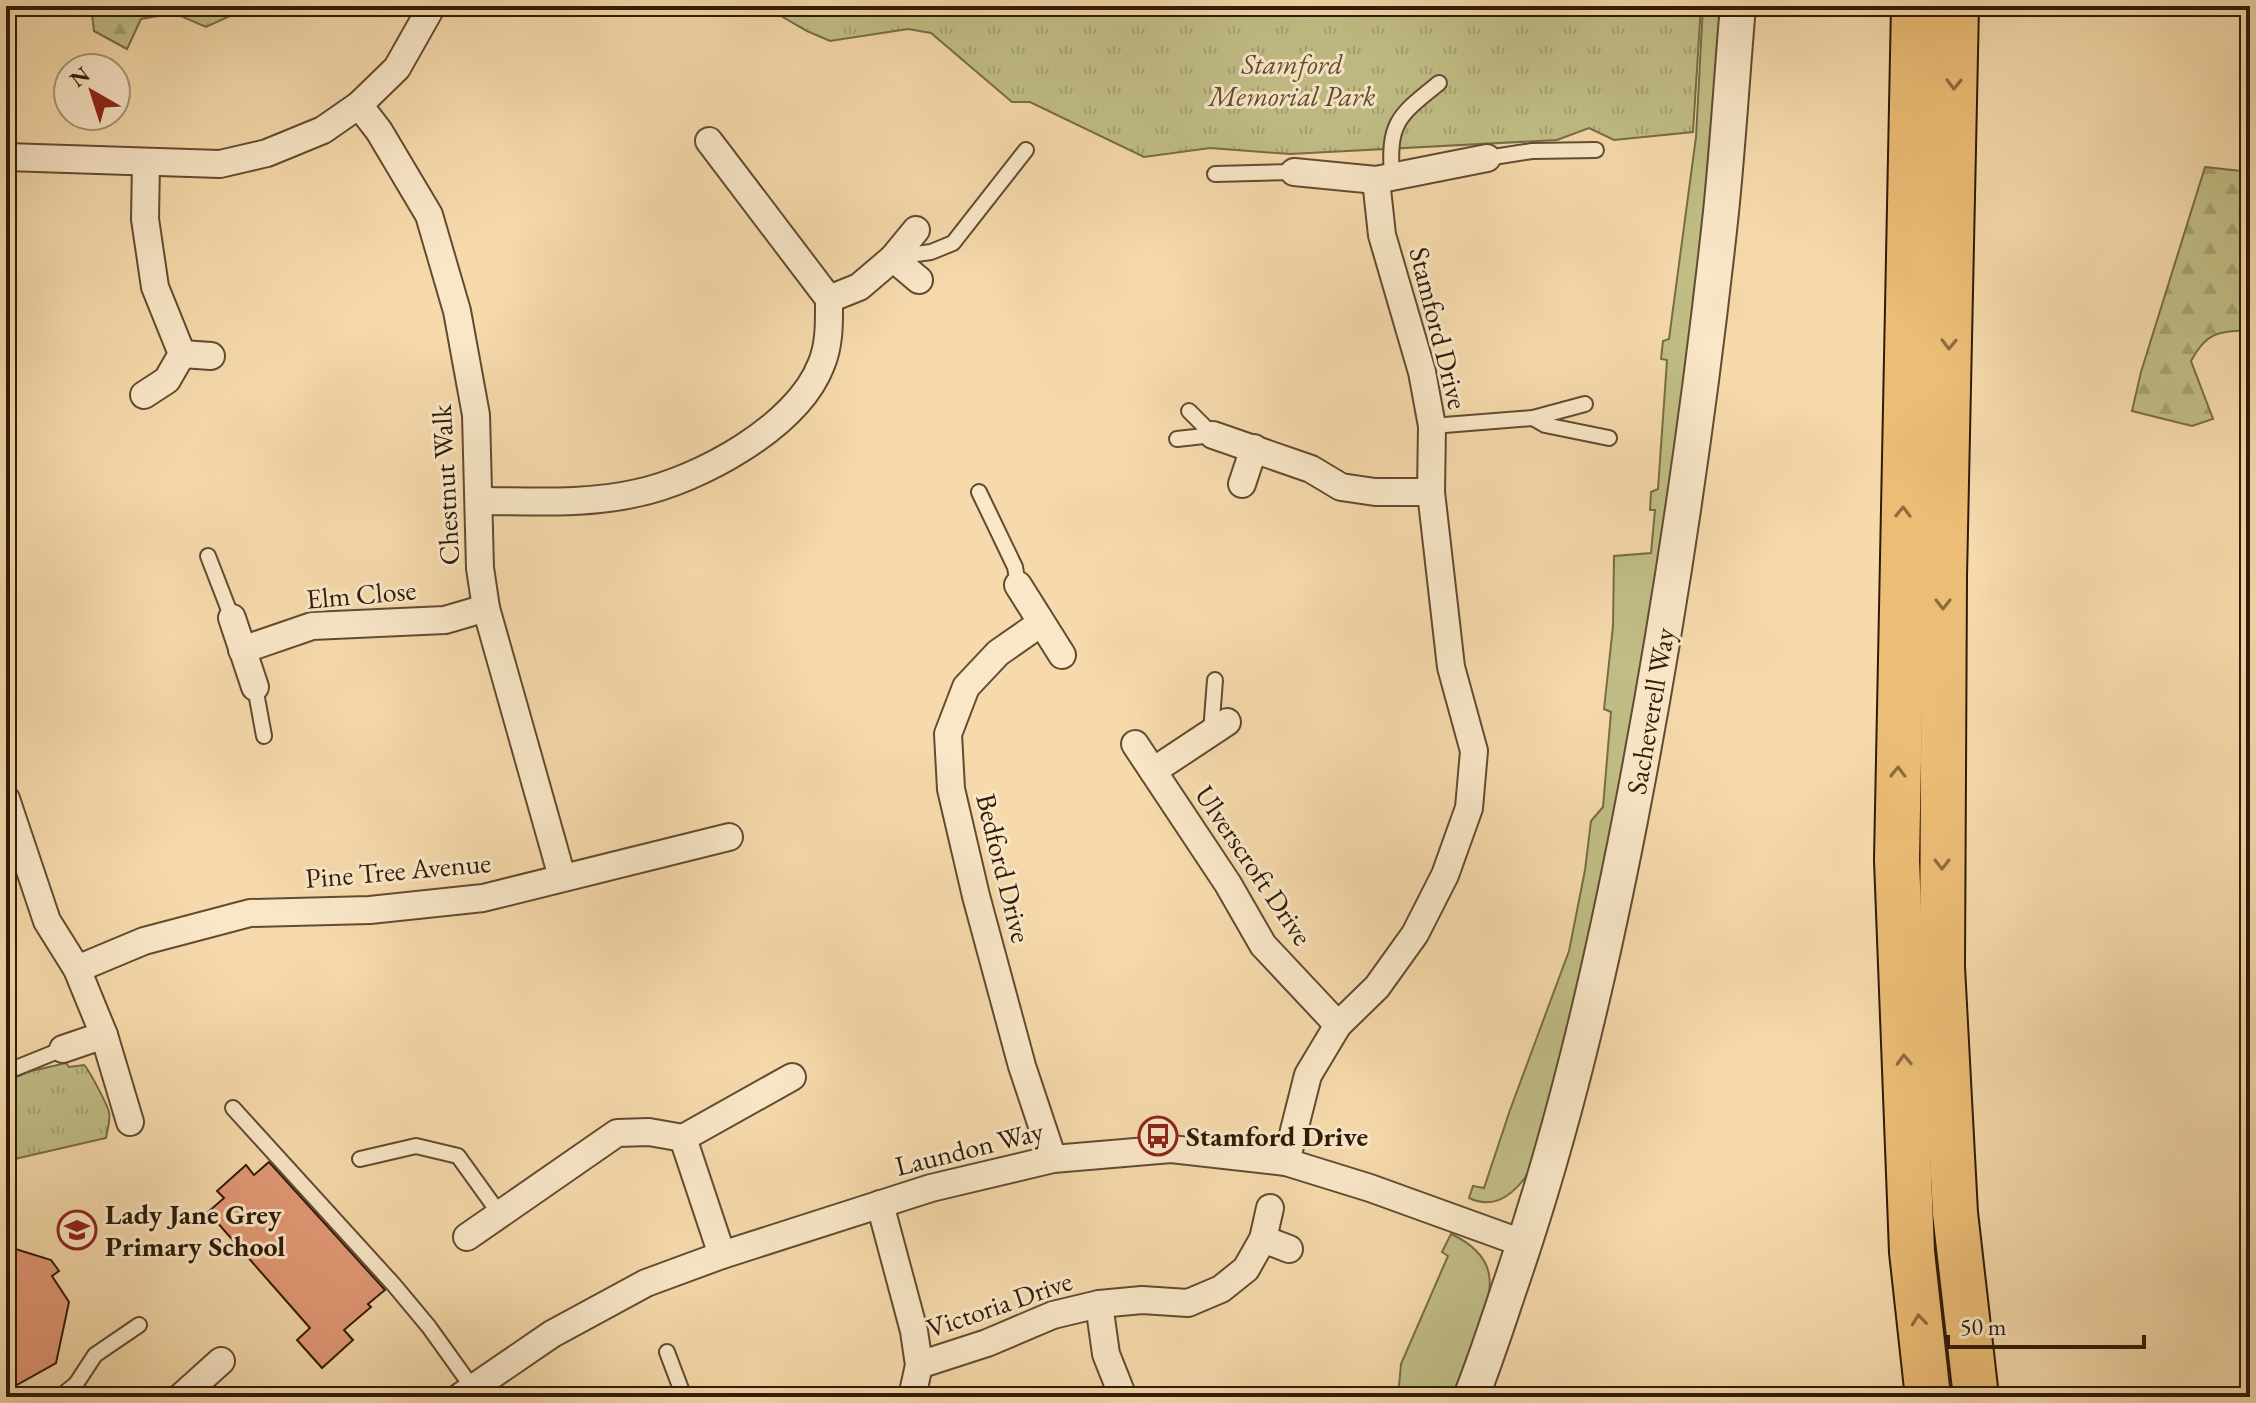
<svg xmlns="http://www.w3.org/2000/svg" width="2256" height="1403" viewBox="0 0 2256 1403" font-family="'EB Garamond',serif">
  <style>
    .grass { fill: #c1be86; stroke: #786c47; stroke-width: 2 }
    .forest { fill: url(#forest-firs); stroke: #786c47; stroke-width: 2 }
    .park { fill: url(#park-tufts); stroke: #786c47; stroke-width: 2 }
    .building { fill: #e39977; stroke: #301b08; stroke-width: 2 }
    .lines { fill: none; stroke-linecap: round; stroke-linejoin: round }
    .service-casing { stroke: #624b31; stroke-width: 18 }
    .minor-casing { stroke: #624b31; stroke-width: 30 }
    .tertiary-casing { stroke: #624b31; stroke-width: 38 }
    .trunk-casing { stroke: #301b08; stroke-width: 48 }
    .service { stroke: #f9e7c8; stroke-width: 14 }
    .minor { stroke: #f9e7c8; stroke-width: 26 }
    .tertiary { stroke: #f9e7c8; stroke-width: 34 }
    .trunk { stroke: #ebbd76; stroke-width: 44 }
    .oneway { stroke: #8e6c3f }
    .labels { text-anchor: middle; dominant-baseline: central; stroke-width: 6; stroke-linejoin: round; paint-order: stroke }
    .park-label { font-size: 28px; font-style: italic; fill: #5c4c2e; stroke: #f9e7c8 }
    .street-label { font-size: 28px; fill: #301b08; stroke: #f9e7c8 }
    .poi-label { font-size: 28px; font-weight: bold; fill: #301b08; stroke: #f9e7c8; text-anchor: start }
  </style>
  <defs>
    <pattern id="forest-firs" width="22" height="20" patternUnits="userSpaceOnUse" patternTransform="scale(2)"><rect width="22" height="20" fill="#c1be86"/><path d="M5 1l3.5 6h-7zM16 11l3.5 6h-7z" fill="#a6a372"/></pattern>
    <pattern id="park-tufts" width="24" height="20" patternUnits="userSpaceOnUse" patternTransform="scale(2)"><rect width="24" height="20" fill="#c1be86"/><path d="M3 7l-1-3M5 7V3M7 7l1-3M15 17l-1-3M17 17v-4M19 17l1-3" fill="none" stroke="#a6a372"/></pattern>
  </defs>
  <rect width="100%" height="100%" fill="#f6daab"/>
  <filter id="stains"><feTurbulence type="fractalNoise" baseFrequency=".0025" numOctaves="4"/><feColorMatrix values="0 0 0 0 .2 0 0 0 0 .09 0 0 0 0 .02 0 0 0 .5 -.17"/></filter>
  <radialGradient id="worn" r=".72"><stop offset=".6" stop-color="#630" stop-opacity="0"/><stop offset="1" stop-color="#630" stop-opacity=".3"/></radialGradient>
  <!-- grass -->
  <g class="grass">
    <path d="M1703,6H1724L1722,40L1694,314L1650,632L1583,979L1534,1164C1520,1188 1498,1212 1469,1198L1473,1186L1484,1188L1510,1110L1569,951L1585,870L1591,821L1603,807L1611,712L1604,709L1613,626L1614,556L1651,553L1655,510H1650L1651,492L1658,489L1667,360L1661,359L1663,341L1669,339L1696,137Z"/>
    <path d="M1451,1234C1505,1259 1492,1294 1475,1339C1468,1358 1461,1378 1454,1397H1398L1401,1364L1448,1256L1442,1252Z"/>
  </g>
  <!-- forest -->
  <g class="forest">
    <path d="M91,6H238L230,16L206,27L174,13L141,19L127,49L94,31Z"/>
    <path d="M2205,167L2250,172V330C2219,332 2207,331 2191,361L2213,419L2192,426L2132,411L2141,372Z"/>
  </g>
  <!-- park -->
  <g class="park">
    <path d="M764,6H1701L1693,132L1614,140L1589,128L1557,140L1290,154L1210,148L1144,157L1030,102H1012L931,33L908,29L830,41L807,31Z"/>
    <path d="M66,1063L69,1067L84,1065C88,1068 107,1104 109,1112C111,1119 107,1131 106,1138L6,1161V1081L31,1071Z"/>
  </g>
  <!-- building -->
  <g class="building">
    <path d="M269,1162L385,1290L368,1304L371,1307L344,1330L353,1340L322,1368L297,1340L310,1328L208,1212L224,1198L217,1191L246,1165L254,1175Z"/>
    <path d="M6,1246L51,1260L59,1271L52,1276L69,1302L56,1363L6,1391Z"/>
  </g>
  <g class="lines">
    <!-- service casing -->
    <g class="service-casing">
      <g id="service">
        <path d="M1487,158L1532,151L1596,150"/>
        <path d="M1215,174L1294,172"/>
        <path d="M1392,177C1388,122 1398,116 1439,83"/>
        <path d="M894,257L931,252L953,243L1026,150"/>
        <path d="M1585,404L1533,418L1545,425L1609,438"/>
        <path d="M1432,426L1533,418"/>
        <path d="M1177,439L1213,435L1189,411"/>
        <path d="M979,492L1015,567L1018,585"/>
        <path d="M208,556L232,618"/>
        <path d="M255,687L264,736"/>
        <path d="M1211,732L1215,680"/>
        <path d="M6,1072L63,1049"/>
        <path d="M233,1108L394,1285L429,1327L472,1387"/>
        <path d="M360,1159L416,1146L458,1156L499,1213"/>
        <path d="M667,1352L684,1397"/>
        <path d="M60,1397L76,1384L95,1355L139,1325"/>
      </g>
    </g>
    <!-- minor casing -->
    <g class="minor-casing">
      <g id="minor">
        <path d="M359,105L379,131L429,215L457,311L476,415L480,568L486,608L562,877"/>
        <path d="M6,157L220,164L267,153L323,130L359,105L397,68L432,6"/>
        <path d="M1294,172L1376,180L1487,158"/>
        <path d="M893,258L919,280"/>
        <path d="M829,299L859,287L893,258L916,230"/>
        <path d="M182,354L211,356"/>
        <path d="M144,395L167,380L182,354L155,287L145,219L146,163"/>
        <path d="M1213,435L1311,469L1341,487L1375,492H1431"/>
        <path d="M1242,484L1254,448"/>
        <path d="M479,501C532,501 585,505 637,493C699,480 797,427 821,365C830,344 829,321 829,299L709,141"/>
        <path d="M1018,585L1062,655"/>
        <path d="M232,618L255,687"/>
        <path d="M1041,623L998,653L966,687L948,734L951,789L976,896L1022,1066L1053,1159"/>
        <path d="M242,650L312,626L445,620L486,608"/>
        <path d="M1135,744L1228,884L1263,945L1338,1025"/>
        <path d="M1153,771L1227,722"/>
        <path d="M6,799L47,921L77,969L104,1035L130,1122"/>
        <path d="M77,969L144,941L250,913L370,910L483,898L729,837"/>
        <path d="M63,1049L104,1035"/>
        <path d="M683,1138L792,1077"/>
        <path d="M1286,1162L1308,1075L1338,1025L1377,987L1415,934L1445,875L1469,808L1474,751L1451,667L1431,492L1432,426L1422,372L1382,235L1376,180"/>
        <path d="M880,1204L914,1331L919,1365L912,1397"/>
        <path d="M467,1237L617,1133L649,1132L683,1138L722,1255"/>
        <path d="M1263,1239L1289,1249"/>
        <path d="M1099,1304L1106,1354L1123,1397"/>
        <path d="M919,1365L987,1343L1053,1315L1099,1304L1142,1300L1188,1303L1221,1289L1246,1269L1263,1239L1270,1208"/>
        <path d="M181,1397L221,1361"/>
        <path d="M460,1397L552,1334L646,1283L722,1255L931,1188L1053,1159L1171,1149L1286,1162L1370,1188L1525,1244"/>
      </g>
    </g>
    <!-- tertiary casing -->
    <g class="tertiary-casing">
      <path id="tertiary" d="M1471,1397C1485,1362 1497,1325 1509,1289C1562,1136 1599,979 1630,820C1669,619 1699,416 1721,212C1728,144 1732,75 1738,6"/>
    </g>
    <!-- trunk casing -->
    <g class="trunk-casing">
      <g id="trunk">
        <path d="M1914,6L1897,860L1912,1252L1928,1397"/>
        <path d="M1956,6L1944,577L1942,967L1955,1213L1976,1397"/>
      </g>
    </g>
    <!-- service -->
    <use href="#service" class="service"/>
    <!-- minor -->
    <use href="#minor" class="minor"/>
    <!-- tertiary -->
    <use href="#tertiary" class="tertiary"/>
    <!-- trunk -->
    <use href="#trunk" class="trunk"/>
  </g>
  <!-- one-way arrows -->
  <defs><path id="oneway-chevron" d="M-2-3.5L2.5 0L-2 3.5" fill="none" stroke-width="1.6" stroke-linecap="round" stroke-linejoin="round" transform="scale(2)"/></defs>
  <g class="oneway">
    <use href="#oneway-chevron" transform="translate(1954 84) rotate(91)"/>
    <use href="#oneway-chevron" transform="translate(1949 344) rotate(91)"/>
    <use href="#oneway-chevron" transform="translate(1903 512) rotate(-89)"/>
    <use href="#oneway-chevron" transform="translate(1943 604) rotate(90)"/>
    <use href="#oneway-chevron" transform="translate(1898 772) rotate(-89)"/>
    <use href="#oneway-chevron" transform="translate(1942 864) rotate(90)"/>
    <use href="#oneway-chevron" transform="translate(1904 1060) rotate(-92)"/>
    <use href="#oneway-chevron" transform="translate(1919 1320) rotate(-96)"/>
  </g>
  <!-- icons -->
  <defs>
    <g id="bus-ring" transform="scale(2)"><circle r="9.5" fill="#f9e7c8" stroke="#8f2418" stroke-width="1.5"/><path d="M-5-6H5V4H4V6H2V4H-2V6H-4V4H-5ZM-3.5-4V0h7V-4ZM-3.5 1.2v1.5H-2V1.2ZM2 1.2v1.5H3.5V1.2Z" fill="#8f2418"/></g>
    <g id="school-ring" transform="scale(2)"><circle r="9.5" fill="#f9e7c8" stroke="#8f2418" stroke-width="1.5"/><path d="M0-5L7-2L0 1L-7-2ZM-4 1L0 2.5L4 1V4Q0 6-4 4Z" fill="#8f2418"/></g>
  </defs>
  <g fill-rule="evenodd">
    <use href="#bus-ring" x="1158" y="1136"/>
    <use href="#school-ring" x="77" y="1230"/>
  </g>
  <g class="labels">
    <!-- park labels -->
    <g class="park-label">
      <text x="1292" y="64">Stamford<tspan x="1292" dy="32">Memorial Park</tspan></text>
    </g>
    <!-- street labels -->
    <g class="street-label">
      <text transform="translate(1439 328) rotate(76)">Stamford Drive</text>
      <text transform="translate(445 485) rotate(-93)">Chestnut Walk</text>
      <text transform="translate(361 594) rotate(-5)">Elm Close</text>
      <text transform="translate(1650 711) rotate(-80)">Sacheverell Way</text>
      <text transform="translate(1254 865) rotate(56)">Ulverscroft Drive</text>
      <text transform="translate(1004 868) rotate(76)">Bedford Drive</text>
      <text transform="translate(398 870) rotate(-5)">Pine Tree Avenue</text>
      <text transform="translate(969 1148) rotate(-14)">Laundon Way</text>
      <text transform="translate(999 1304) rotate(-19)">Victoria Drive</text>
    </g>
    <!-- poi labels -->
    <g class="poi-label">
      <text x="1186" y="1136">Stamford Drive</text>
      <text x="105" y="1214">Lady Jane Grey<tspan x="105" dy="32">Primary School</tspan></text>
    </g>
  </g>
  <!-- margin -->
  <rect width="2256" height="1403" fill="none" stroke="#f6daab" stroke-width="32"/>
  <rect x="8" y="8" width="2240" height="1387" fill="none" stroke="#301b08" stroke-width="4"/>
  <rect x="16" y="16" width="2224" height="1371" fill="none" stroke="#301b08" stroke-width="2"/>
  <!-- north arrow -->
  <g transform="translate(92 92) rotate(321)"><circle r="38" fill="#f9e7c8" stroke="#a9957b" stroke-width="2"/>
  <path d="M0-6L14 30L0 20L-14 30Z" fill="#8f2418"/>
  <text y="-12" font-size="22" font-weight="bold" text-anchor="middle" fill="#301b08">N</text>
  </g>
  <!-- scale -->
  <path d="M1948 1335v12h196v-12" fill="none" stroke="#301b08" stroke-width="4"/>
  <text x="1960" y="1335" font-size="24" fill="#301b08" stroke="#f9e7c8" stroke-width="6" paint-order="stroke">50 m</text>
  <rect width="100%" height="100%" filter="url(#stains)"/>
  <rect width="100%" height="100%" fill="url(#worn)"/>
</svg>
